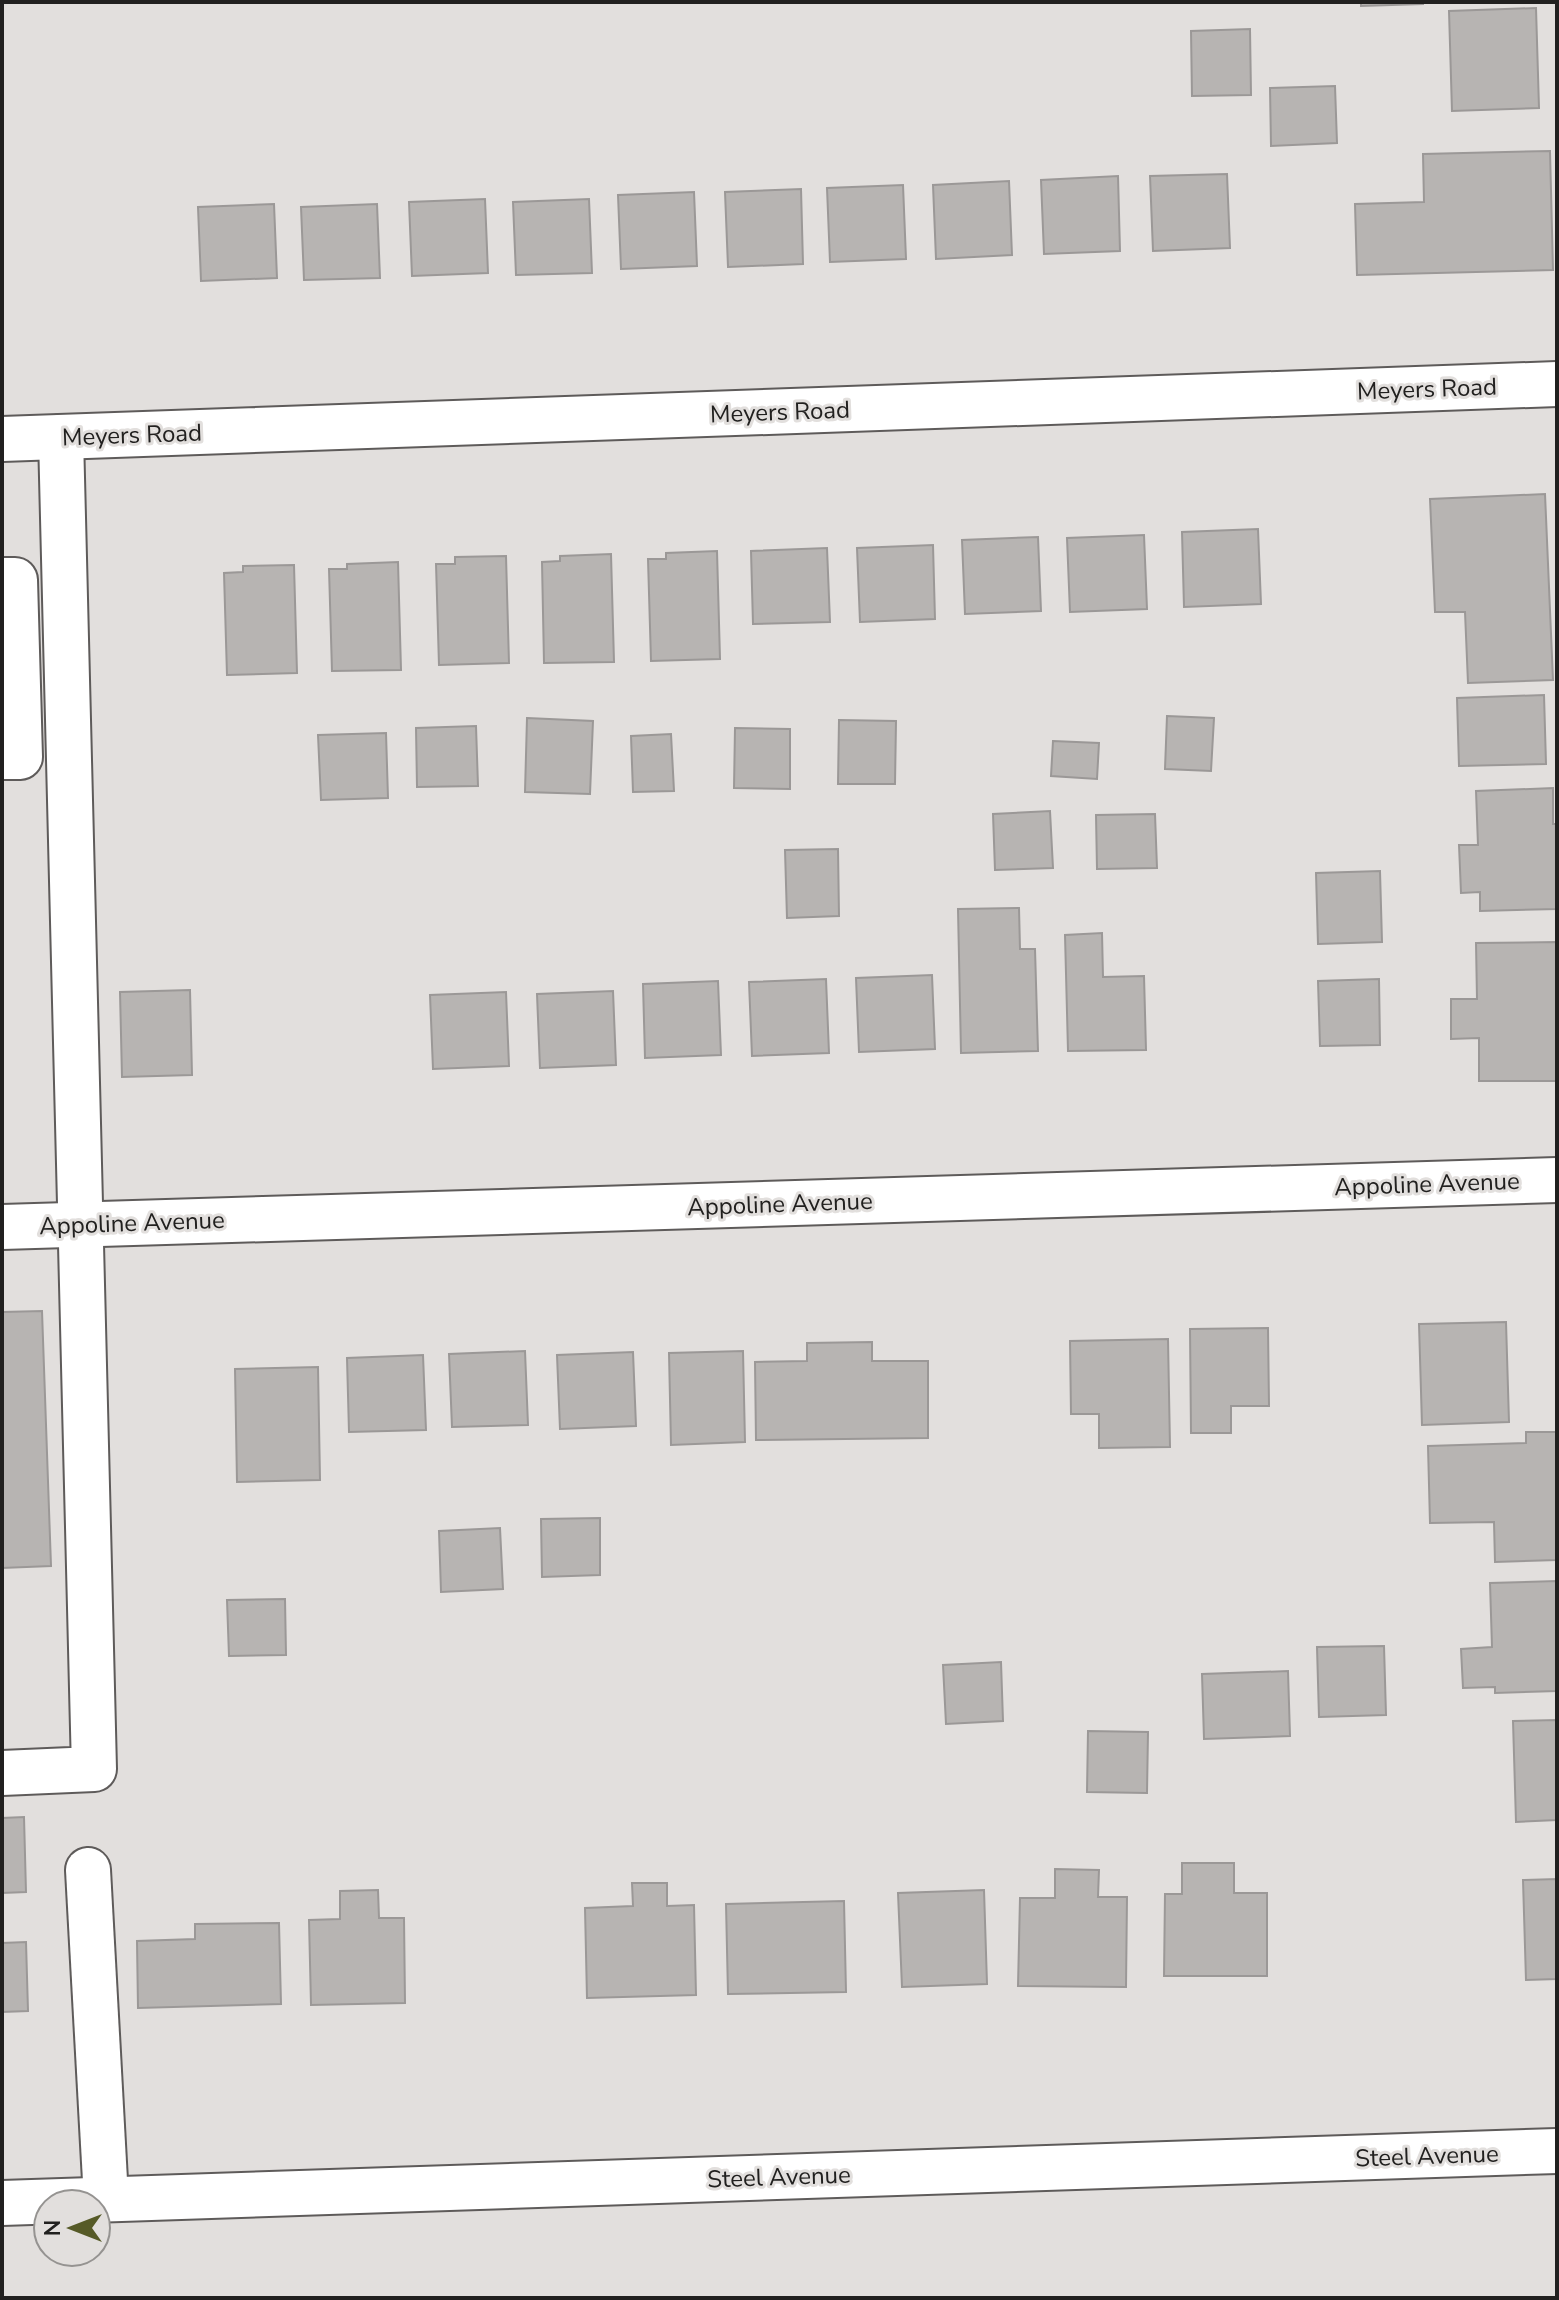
<svg xmlns="http://www.w3.org/2000/svg" width="1559" height="2300" viewBox="0 0 1559 2300" font-family="'Nunito Sans',sans-serif">
  <style>
    .building { fill: #b7b4b2; stroke: #9b9897; stroke-width: 2 }
    .lines { fill: none; stroke-linecap: round; stroke-linejoin: round }
    .minor-casing { stroke: #5e5b5a; stroke-width: 48 }
    .minor { stroke: #fff; stroke-width: 44 }
    .labels { text-anchor: middle; dominant-baseline: central; stroke-width: 6; stroke-linejoin: round; paint-order: stroke }
    .street-label { font-size: 24px; fill: #21201f; stroke: #e2dfdd }
  </style>
  <rect width="100%" height="100%" fill="#e2dfdd"/>
  <!-- building -->
  <g class="building">
    <path d="M1361,2H1423V4L1361,6Z"/>
    <path d="M1536,8L1539,108L1452,111L1449,11Z"/>
    <path d="M1250,29L1251,95L1192,96L1191,31Z"/>
    <path d="M1335,86L1337,143L1271,146L1270,88Z"/>
    <path d="M1550,151L1553,270L1357,275L1355,204L1424,202L1423,154Z"/>
    <path d="M1227,174L1230,248L1153,251L1150,176Z"/>
    <path d="M1118,176L1120,251L1044,254L1041,180Z"/>
    <path d="M1009,181L1012,255L936,259L933,185Z"/>
    <path d="M903,185L906,259L830,262L827,188Z"/>
    <path d="M801,189L803,264L728,267L725,192Z"/>
    <path d="M694,192L697,266L621,269L618,195Z"/>
    <path d="M485,199L488,273L412,276L409,202Z"/>
    <path d="M589,199L592,273L516,275L513,202Z"/>
    <path d="M274,204L277,278L201,281L198,207Z"/>
    <path d="M377,204L380,278L304,280L301,207Z"/>
    <path d="M1545,494L1553,680L1468,683L1465,612H1435L1430,499Z"/>
    <path d="M1258,529L1261,604L1184,607L1182,532Z"/>
    <path d="M1144,535L1147,609L1070,612L1067,538Z"/>
    <path d="M1038,537L1041,611L965,614L962,540Z"/>
    <path d="M933,545L935,619L860,622L857,548Z"/>
    <path d="M827,548L830,622L753,624L751,551Z"/>
    <path d="M717,551L720,659L651,661L648,559H666V553Z"/>
    <path d="M611,554L614,662L544,663L542,562L560,561V556Z"/>
    <path d="M506,556L509,663L439,665L436,564H455V557Z"/>
    <path d="M398,562L401,670L332,671L329,569H347V564Z"/>
    <path d="M294,565L297,673L227,675L224,573L243,572V566Z"/>
    <path d="M1544,695L1546,764L1459,766L1457,698Z"/>
    <path d="M1167,716L1214,718L1211,771L1165,769Z"/>
    <path d="M527,718L593,721L590,794L525,792Z"/>
    <path d="M839,720L896,721L895,784H838Z"/>
    <path d="M476,726L478,786L417,787L416,728Z"/>
    <path d="M735,728L790,729V789L734,788Z"/>
    <path d="M386,733L388,798L321,800L318,735Z"/>
    <path d="M671,734L674,791L633,792L631,736Z"/>
    <path d="M1053,741L1099,743L1097,779L1051,776Z"/>
    <path d="M1553,788V824H1557V909L1480,911V892L1461,893L1459,845H1478L1476,791Z"/>
    <path d="M1050,811L1053,868L995,870L993,814Z"/>
    <path d="M1155,814L1157,868L1097,869L1096,815Z"/>
    <path d="M838,849L839,916L787,918L785,850Z"/>
    <path d="M1380,871L1382,942L1318,944L1316,873Z"/>
    <path d="M1019,908L1020,949H1035L1038,1051L961,1053L958,909Z"/>
    <path d="M1102,933L1103,977L1144,976L1146,1050L1068,1051L1065,935Z"/>
    <path d="M1557,942V1081H1479V1038L1451,1039V999H1477L1476,943Z"/>
    <path d="M932,975L935,1049L859,1052L856,978Z"/>
    <path d="M826,979L829,1053L752,1056L749,982Z"/>
    <path d="M1379,979L1380,1045L1320,1046L1318,981Z"/>
    <path d="M718,981L721,1055L645,1058L643,984Z"/>
    <path d="M190,990L192,1075L122,1077L120,992Z"/>
    <path d="M613,991L616,1065L540,1068L537,994Z"/>
    <path d="M506,992L509,1066L433,1069L430,995Z"/>
    <path d="M42,1311L51,1566L2,1568V1312Z"/>
    <path d="M1506,1322L1509,1422L1422,1425L1419,1324Z"/>
    <path d="M1268,1328L1269,1406H1231V1433H1191L1190,1329Z"/>
    <path d="M1168,1339L1170,1447L1099,1448V1414H1071L1070,1341Z"/>
    <path d="M872,1342V1361H928V1438L756,1440L755,1362L807,1361V1343Z"/>
    <path d="M525,1351L528,1425L452,1427L449,1354Z"/>
    <path d="M743,1351L745,1442L671,1445L669,1353Z"/>
    <path d="M633,1352L636,1426L560,1429L557,1355Z"/>
    <path d="M423,1355L426,1430L349,1432L347,1358Z"/>
    <path d="M318,1367L320,1480L237,1482L235,1369Z"/>
    <path d="M1526,1432H1557V1560L1495,1562L1494,1522L1430,1523L1428,1446L1526,1443Z"/>
    <path d="M600,1518V1575L542,1577L541,1519Z"/>
    <path d="M500,1528L503,1589L441,1592L439,1531Z"/>
    <path d="M1557,1581V1691L1495,1693V1687L1463,1688L1461,1649L1492,1647L1490,1583Z"/>
    <path d="M285,1599L286,1655L229,1656L227,1600Z"/>
    <path d="M1384,1646L1386,1715L1319,1717L1317,1647Z"/>
    <path d="M1001,1662L1003,1721L946,1724L943,1665Z"/>
    <path d="M1288,1671L1290,1736L1204,1739L1202,1674Z"/>
    <path d="M1557,1720V1820L1516,1822L1513,1721Z"/>
    <path d="M1088,1731L1148,1732L1147,1793L1087,1792Z"/>
    <path d="M24,1817L26,1892L2,1893V1818Z"/>
    <path d="M1182,1863H1234V1893H1267V1976H1164L1165,1894H1182Z"/>
    <path d="M1055,1869L1099,1870L1098,1897H1127L1126,1987L1018,1986L1020,1898H1055Z"/>
    <path d="M1557,1879V1979L1526,1980L1523,1880Z"/>
    <path d="M632,1883H667V1906L694,1905L696,1995L587,1998L585,1908L633,1906Z"/>
    <path d="M378,1890L379,1918H404L405,2003L311,2005L309,1920L340,1919V1891Z"/>
    <path d="M984,1890L987,1984L902,1987L898,1893Z"/>
    <path d="M844,1901L846,1992L728,1994L726,1904Z"/>
    <path d="M279,1923L281,2004L138,2008L137,1941L195,1939V1924Z"/>
    <path d="M26,1942L28,2011L2,2012V1943Z"/>
  </g>
  <g class="lines">
    <!-- minor casing -->
    <g class="minor-casing">
      <g id="minor">
        <path d="M2,439L1557,384"/>
        <path d="M2,580H15L20,757H2"/>
        <path d="M2,1227L1557,1180"/>
        <path d="M2,1773L94,1769L61,437"/>
        <path d="M88,1870L106,2199"/>
        <path d="M2,2203L1557,2151"/>
      </g>
    </g>
    <!-- minor -->
    <use href="#minor" class="minor"/>
  </g>
  <g class="labels">
    <!-- street labels -->
    <g class="street-label">
      <text transform="translate(1427 389) rotate(-2)">Meyers Road</text>
      <text transform="translate(780 412) rotate(-2)">Meyers Road</text>
      <text transform="translate(132 435) rotate(-2)">Meyers Road</text>
      <text transform="translate(1427 1184) rotate(-2)">Appoline Avenue</text>
      <text transform="translate(780 1204) rotate(-2)">Appoline Avenue</text>
      <text transform="translate(132 1223) rotate(-2)">Appoline Avenue</text>
      <text transform="translate(1427 2156) rotate(-2)">Steel Avenue</text>
      <text transform="translate(779 2177) rotate(-2)">Steel Avenue</text>
    </g>
  </g>
  <!-- border -->
  <rect width="1559" height="2300" fill="none" stroke="#21201f" stroke-width="8"/>
  <!-- north arrow -->
  <g transform="translate(72 2228) rotate(270)"><circle r="38" fill="#e2dfdd" stroke="#959391" stroke-width="2"/>
  <path d="M0-6L14 30L0 20L-14 30Z" fill="#565a27"/>
  <text y="-12" font-size="22" font-weight="bold" text-anchor="middle" fill="#21201f">N</text>
  </g>
</svg>
